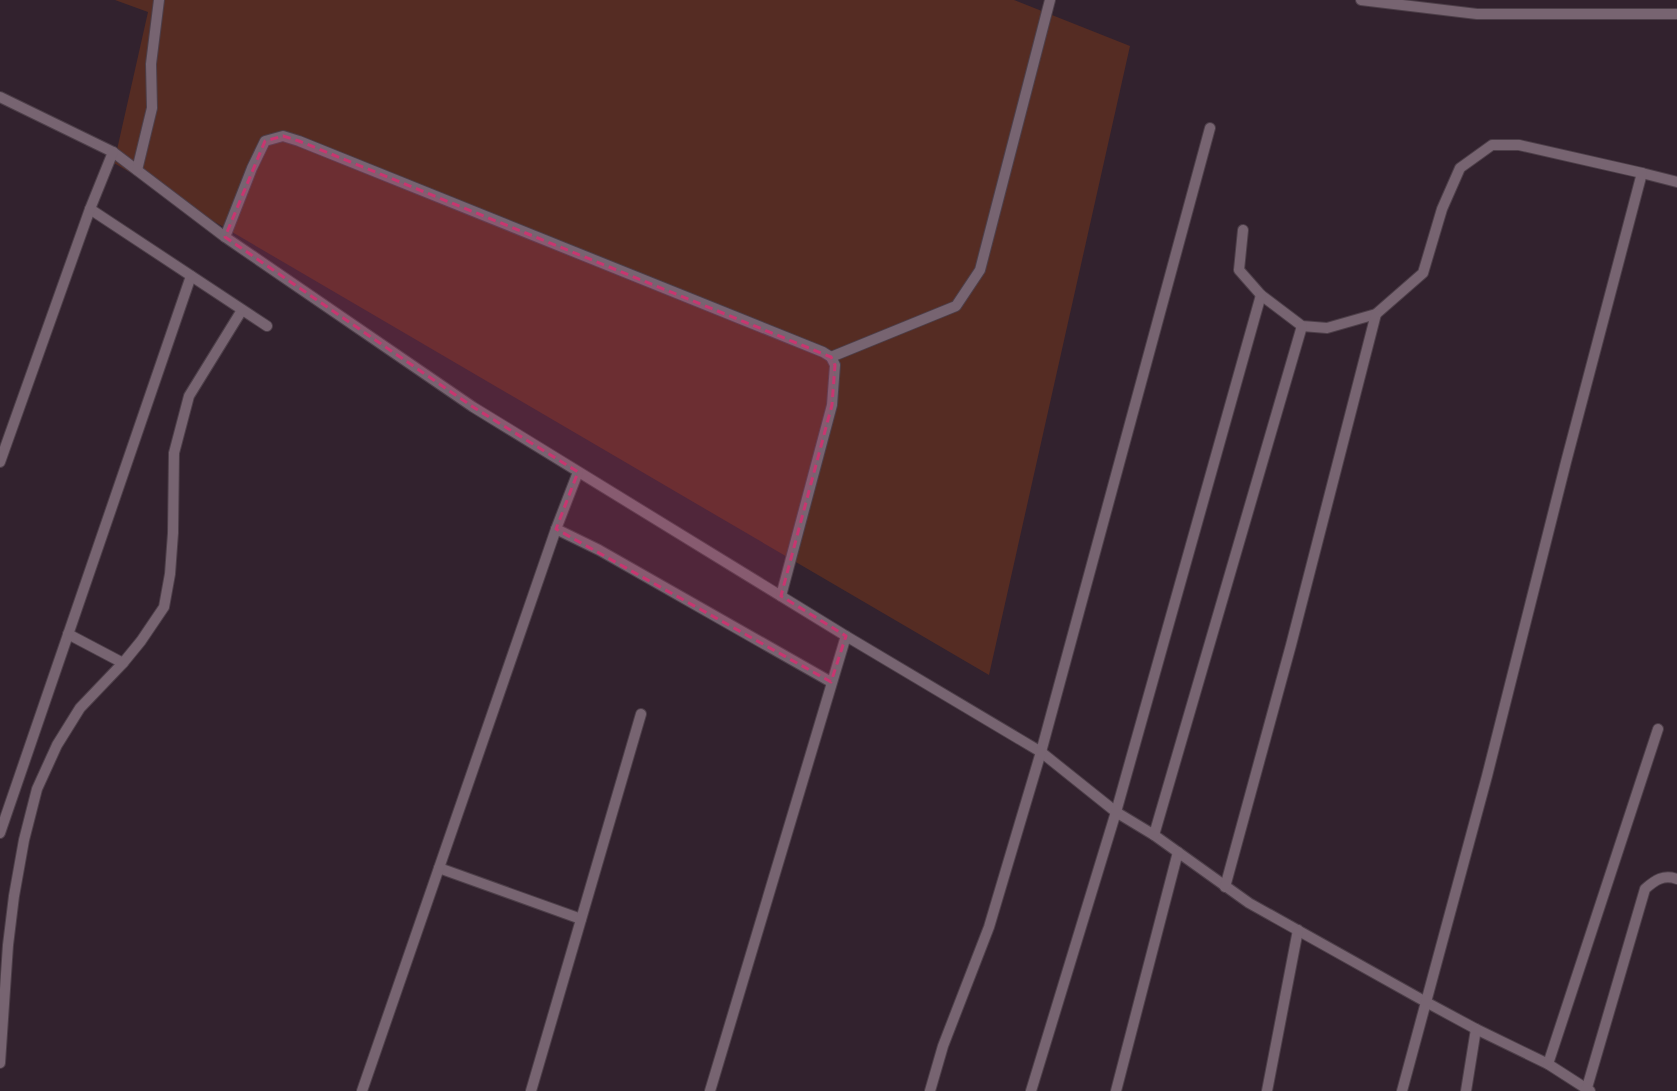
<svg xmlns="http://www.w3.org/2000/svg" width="1677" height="1091" viewBox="0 0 1677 1091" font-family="'Titillium Web',sans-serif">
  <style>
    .green { fill: #552c23 }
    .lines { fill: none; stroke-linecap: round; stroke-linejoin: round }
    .lane-casing { stroke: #4d3f49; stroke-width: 12 }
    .street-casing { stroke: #4d3f49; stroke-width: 12 }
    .lane { stroke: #776471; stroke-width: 10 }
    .street { stroke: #776471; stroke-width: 10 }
    .marked { fill: #c83670; fill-opacity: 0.2; stroke: #c83670; stroke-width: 3; stroke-dasharray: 8 5; stroke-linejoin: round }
  </style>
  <rect width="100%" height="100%" fill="#32222e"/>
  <!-- green -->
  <path class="green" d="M115,0H1014L1130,46L989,675L114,163L148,12Z"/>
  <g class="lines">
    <!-- lane casing -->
    <g class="lane-casing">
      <g id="lane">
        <path d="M68,634L123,663"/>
        <path d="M0,833L191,276"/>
        <path d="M439,868L581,919"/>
        <path d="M0,1063L8,945L14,896L24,840L37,789L57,745L80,708L123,663L141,641L164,607L170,574L173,533L174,453L189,396L242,310"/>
        <path d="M531,1091L641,714"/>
      </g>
    </g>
    <!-- street casing -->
    <g class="street-casing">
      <g id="street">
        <path d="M1361,0L1477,14H1677"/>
        <path d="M0,97L113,152L225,237L473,407L846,636L1041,752L1116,812L1154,835L1249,903L1426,1002L1476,1029L1548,1064L1590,1091"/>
        <path d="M137,170L152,108L151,64L159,0"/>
        <path d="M1642,173L1677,182"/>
        <path d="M90,209L267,326"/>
        <path d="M1243,230L1239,270L1261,295L1302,326L1327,328L1376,314L1423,273L1442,209L1460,168L1492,145H1519L1642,173L1566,462L1487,776L1402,1091"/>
        <path d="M225,237L252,168L265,141L283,136L299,141L823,352L831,357L835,365L832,405L781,596"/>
        <path d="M831,357L956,306L980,270L1050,0"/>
        <path d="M0,462L90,209L113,152"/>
        <path d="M556,529L599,550L831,682"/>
        <path d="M1154,835L1302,326"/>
        <path d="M1225,887L1291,645L1376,314"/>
        <path d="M1548,1064L1658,729"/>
        <path d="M362,1091L556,529L578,472"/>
        <path d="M710,1091L846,636"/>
        <path d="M930,1091L943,1046L989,927L1041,752L1210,128"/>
        <path d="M1031,1091L1116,812L1261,295"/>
        <path d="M1116,1091L1178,852"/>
        <path d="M1267,1091L1298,930"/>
        <path d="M1466,1091L1476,1029"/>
        <path d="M1586,1091L1645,889C1655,880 1664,874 1677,879"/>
      </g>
    </g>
    <!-- lane -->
    <use href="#lane" class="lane"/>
    <!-- street -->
    <use href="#street" class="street"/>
  </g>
  <!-- marked area -->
  <path class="marked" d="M283,136L299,141L831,357L835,365L832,405L781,596L846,636L831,682L556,529L578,472L473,407L225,237L265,141Z"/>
</svg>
